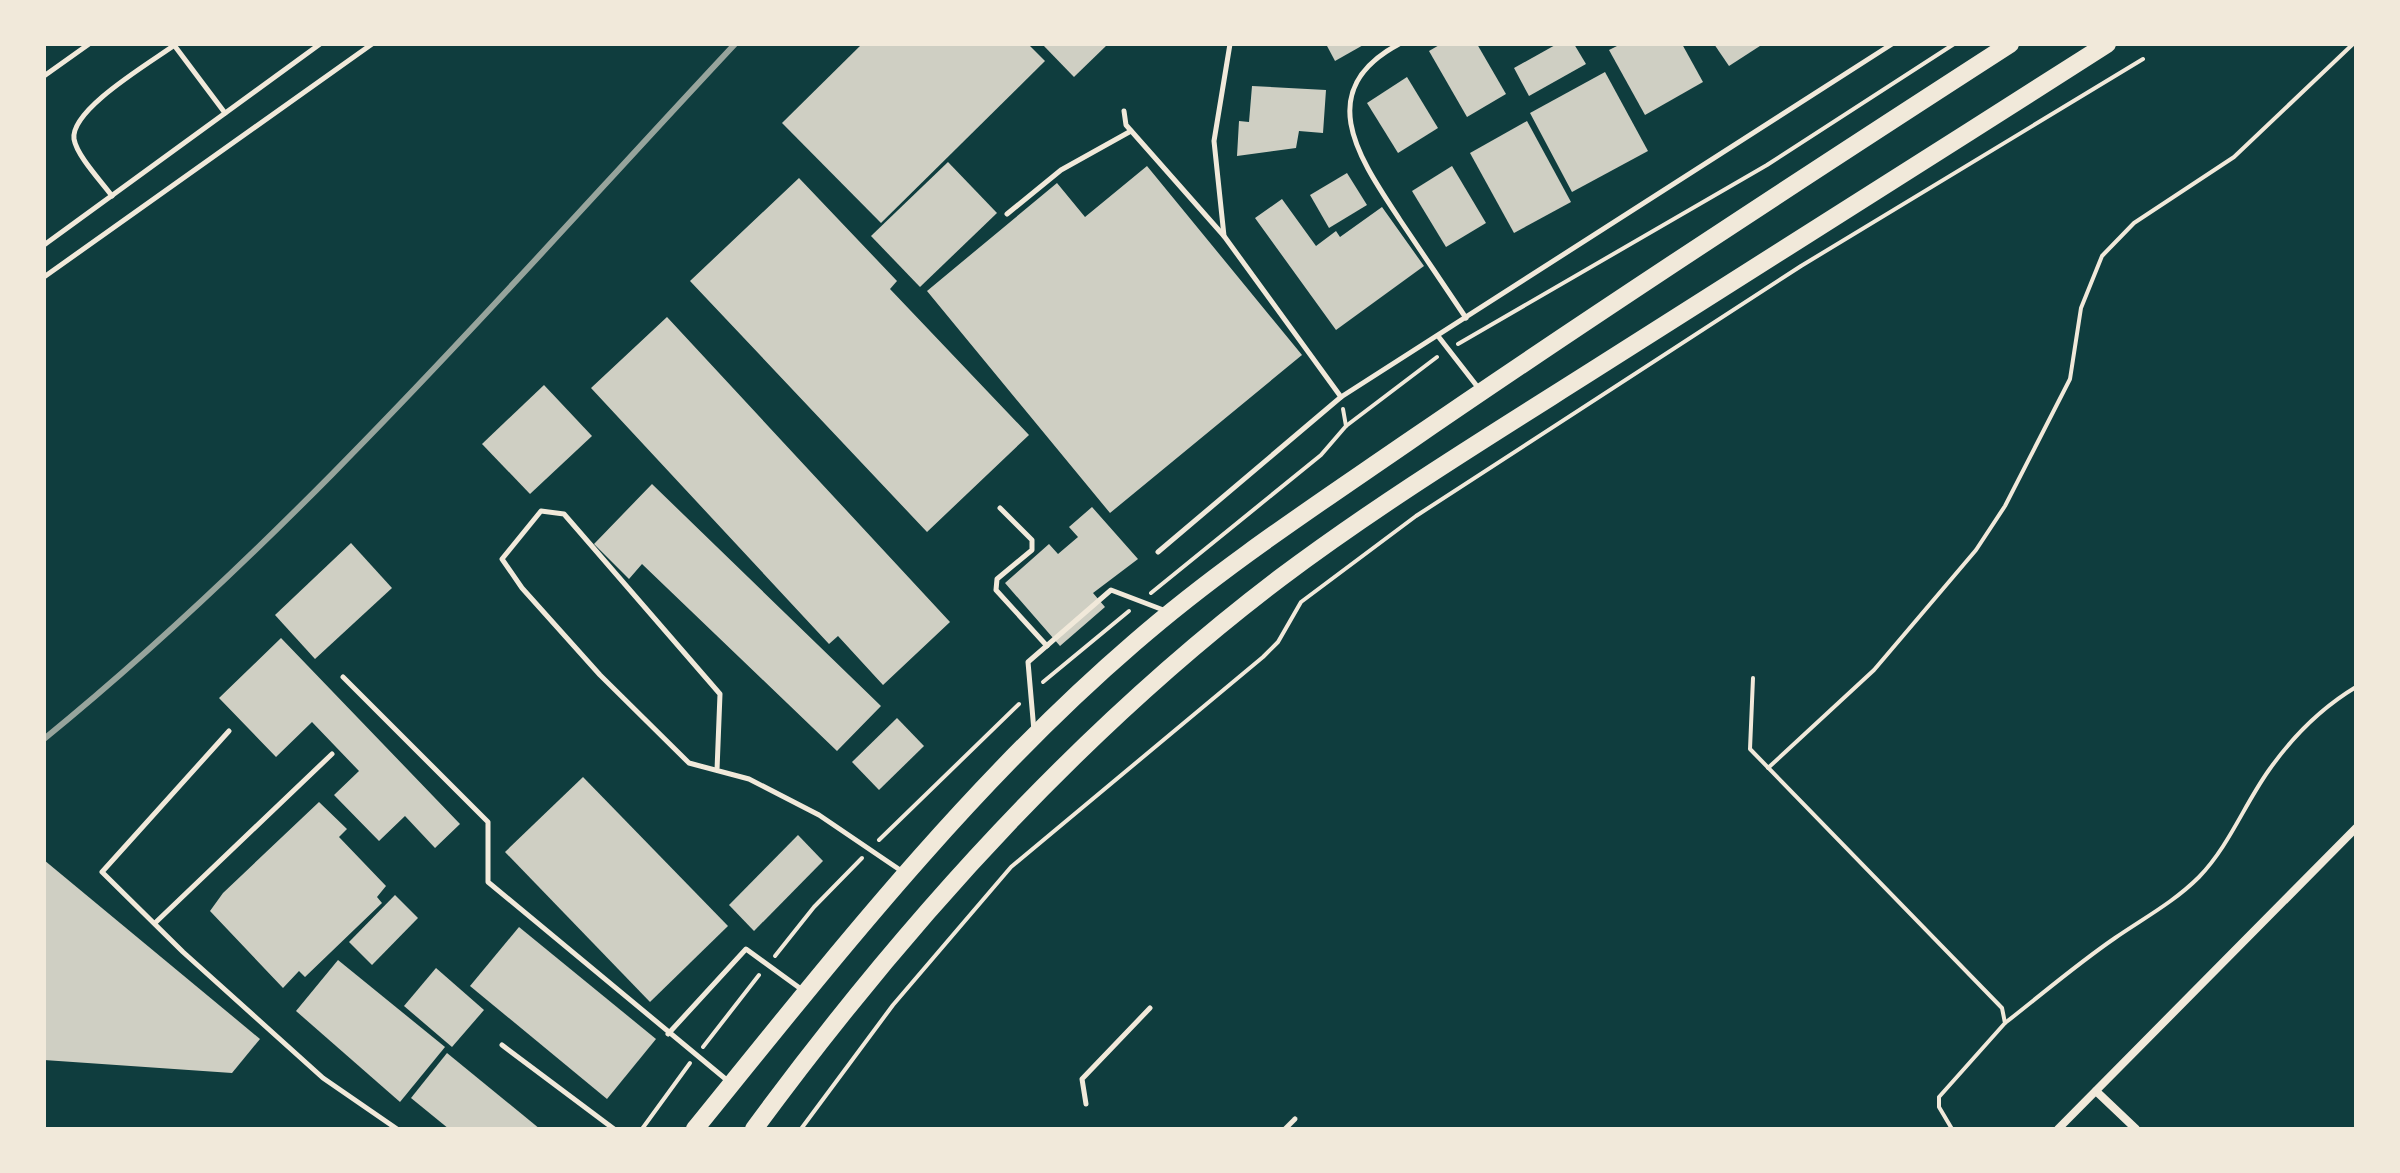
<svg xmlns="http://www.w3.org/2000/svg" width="2400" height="1173" viewBox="0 0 2400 1173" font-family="Rubik,sans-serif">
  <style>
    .building { fill: #cfcfc3 }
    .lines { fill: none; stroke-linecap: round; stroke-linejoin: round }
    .path { stroke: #f1e9da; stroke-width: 4 }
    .service { stroke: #f1e9da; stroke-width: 5 }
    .minor { stroke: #f1e9da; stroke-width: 8 }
    .trunk { stroke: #f1e9da; stroke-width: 18 }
    .rail { stroke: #97a49c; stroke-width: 6 }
  </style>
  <rect width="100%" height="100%" fill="#0f3d3e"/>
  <!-- building -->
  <g class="building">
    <path d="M862,44H1028L1045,61L881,223L782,123Z"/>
    <path d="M1042,44H1108L1074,77Z"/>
    <path d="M1326,44H1365L1335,61Z"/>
    <path d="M1441,44H1477L1506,94L1467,117L1429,51Z"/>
    <path d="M1557,44H1574L1586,64L1529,96L1514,68Z"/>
    <path d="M1621,44H1682L1703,82L1645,115L1609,50Z"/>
    <path d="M1714,44H1763L1729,66Z"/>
    <path d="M1605,72L1648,151L1572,192L1530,113Z"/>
    <path d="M1407,77L1438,128L1398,153L1367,103Z"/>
    <path d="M1252,86L1326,90L1323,133L1299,131L1296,148L1237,156L1239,121L1249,122Z"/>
    <path d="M1527,121L1571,202L1514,233L1470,153Z"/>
    <path d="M948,162L997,213L920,287L871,236Z"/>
    <path d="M1147,166L1302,355L1110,513L927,291L1057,183L1085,217Z"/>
    <path d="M1452,166L1486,223L1446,247L1412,191Z"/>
    <path d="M1347,173L1367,205L1329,228L1310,195Z"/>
    <path d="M799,178L897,281L890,289L1029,435L927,532L690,281Z"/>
    <path d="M1282,199L1316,246L1336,231L1340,237L1382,207L1424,266L1336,330L1255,218Z"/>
    <path d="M667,317L950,622L883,685L838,636L829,644L591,388Z"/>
    <path d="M544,385L592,436L530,494L482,444Z"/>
    <path d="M652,484L881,706L837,751L642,564L629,579L594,544Z"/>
    <path d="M1092,507L1138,559L1093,593L1105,607L1060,646L1005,583L1049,544L1058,554L1078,537L1069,527Z"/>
    <path d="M351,543L392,588L315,659L275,615Z"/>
    <path d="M281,638L460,824L435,848L405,816L379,841L334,795L359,771L312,722L276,757L219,698Z"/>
    <path d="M897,718L924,746L879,790L852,762Z"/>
    <path d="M583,777L728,926L650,1002L505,852Z"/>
    <path d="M319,802L347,829L339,837L386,886L377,897L382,903L305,977L299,971L283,988L210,911L223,893Z"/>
    <path d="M798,835L823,861L754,931L729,905Z"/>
    <path d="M44,860L260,1039L232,1073L44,1060Z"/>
    <path d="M395,895L418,918L372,965L349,942Z"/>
    <path d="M519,927L656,1039L607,1099L470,986Z"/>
    <path d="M338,960L445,1047L400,1102L296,1011Z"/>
    <path d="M436,968L484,1010L452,1047L404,1006Z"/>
    <path d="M447,1053L540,1129H449L411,1098Z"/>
  </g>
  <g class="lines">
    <!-- path -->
    <g class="path">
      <path d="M1458,344L1767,165L1954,44"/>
      <path d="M1343,409L1346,426"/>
      <path d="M1151,593L1321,455L1346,426L1437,357"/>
      <path d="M1753,678L1750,749L2002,1008L2005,1023L1939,1097V1107L1952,1129"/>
      <path d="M1043,682L1129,611"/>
      <path d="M1768,768L1874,670L1976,550L2005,506L2070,379L2081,308L2102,256L2134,223L2234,157L2353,44"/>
      <path d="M879,840L1019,704"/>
      <path d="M775,956L814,907L862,858"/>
      <path d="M2005,1023C2041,995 2077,964 2115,938C2144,918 2174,902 2199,877C2229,846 2244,805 2269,770C2293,736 2321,708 2356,687"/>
      <path d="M703,1047L759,975"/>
      <path d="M642,1129L690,1063"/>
      <path d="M801,1129L893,1005L1011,867L1263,657L1278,642L1301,602L1416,516L1801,266L2143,59"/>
    </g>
    <!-- service -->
    <g class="service">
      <path d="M1230,44L1214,141L1224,236L1341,397"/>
      <path d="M1399,44C1311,91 1360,159 1400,220C1422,253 1444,285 1466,318"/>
      <path d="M174,45L225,113"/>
      <path d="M44,76L89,44"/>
      <path d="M1124,111L1126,125L1224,236"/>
      <path d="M112,196C101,181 77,156 74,139C70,109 153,61 176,44"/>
      <path d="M1007,214L1061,170L1131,131"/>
      <path d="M44,245L320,44"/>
      <path d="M44,277L372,44"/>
      <path d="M1438,336L1480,390"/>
      <path d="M1000,508L1032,540V550L997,579L996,590L1047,646"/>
      <path d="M1158,552L1341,397L1892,44"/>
      <path d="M343,677L488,822V882L728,1081"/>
      <path d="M229,731L102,872L183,952L323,1078L397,1129"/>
      <path d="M1034,731L1028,662L1111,590L1166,611"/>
      <path d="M717,770L720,694L564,514L541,511L502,559L522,588L600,675L689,763L749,779L819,815L903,872"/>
      <path d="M155,923L332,754"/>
      <path d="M668,1034L746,949L801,989"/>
      <path d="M502,1045L614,1129"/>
      <path d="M1086,1104L1082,1079L1150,1008"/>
      <path d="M1285,1129L1295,1119"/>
    </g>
    <!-- minor -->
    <g class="minor">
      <path d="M2096,1091L2136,1129"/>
      <path d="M2058,1129L2356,828"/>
    </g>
    <!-- trunk -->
    <g class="trunk">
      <path d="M695,1129C832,960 969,785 1134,643C1219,569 1312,508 1405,444C1604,307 1807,175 2010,44"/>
      <path d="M754,1129C904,925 1077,732 1280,578C1388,497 1504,427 1617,355C1781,251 1944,148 2107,44"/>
    </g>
    <!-- rail -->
    <path class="rail" d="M44,739C297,533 513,281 735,44"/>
  </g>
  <!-- border -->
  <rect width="2400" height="1173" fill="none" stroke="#f1e9da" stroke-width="92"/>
</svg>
